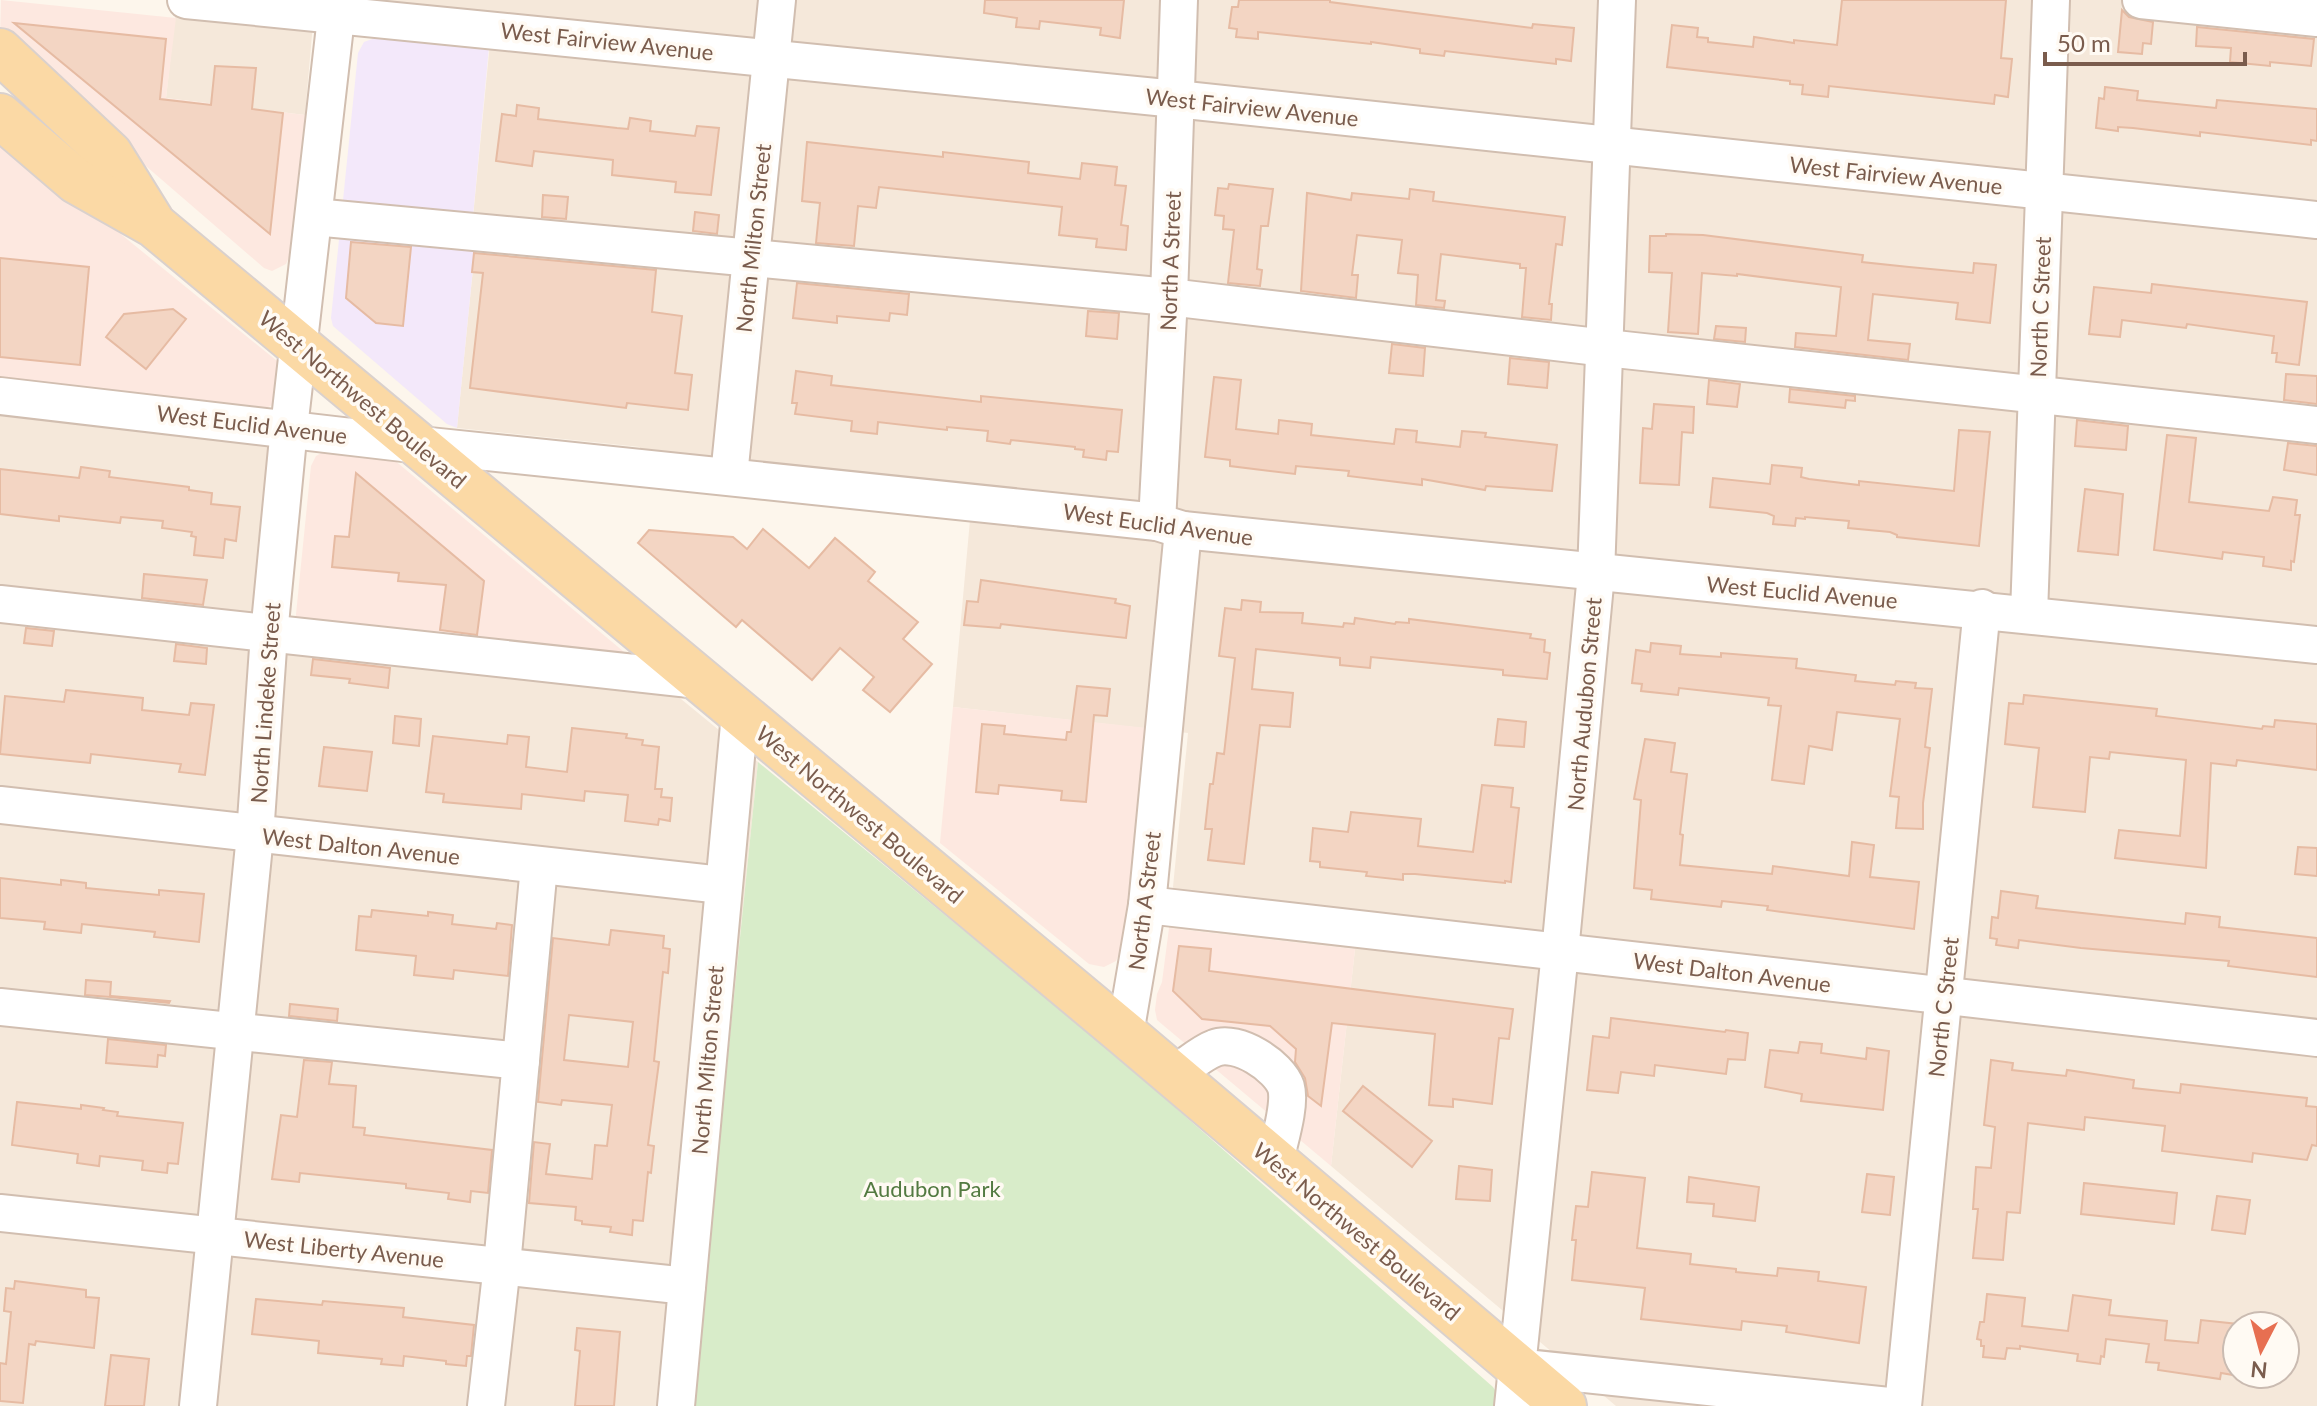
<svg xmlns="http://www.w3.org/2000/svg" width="2317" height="1406" viewBox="0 0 2317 1406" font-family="Lato,sans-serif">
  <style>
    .residential { fill: #f5e8da; fill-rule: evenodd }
    .commercial { fill: #fde8e0 }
    .education { fill: #f3e8fa }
    .green { fill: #d8ecc9 }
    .building { fill: #f3d5c3; stroke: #e6bba3; stroke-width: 2; fill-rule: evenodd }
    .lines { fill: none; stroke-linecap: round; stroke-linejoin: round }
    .minor-casing { stroke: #d1beb0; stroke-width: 40 }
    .major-casing { stroke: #dad1cd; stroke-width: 48 }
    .minor { stroke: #fff; stroke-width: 36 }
    .major { stroke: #fbd9a5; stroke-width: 44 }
    .labels { text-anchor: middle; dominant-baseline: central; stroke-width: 7; stroke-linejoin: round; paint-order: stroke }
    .street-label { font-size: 22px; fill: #7a5c4d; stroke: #fffaf3 }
    .park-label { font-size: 22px; fill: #537a41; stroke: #fffaf3 }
  </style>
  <rect width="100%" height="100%" fill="#fdf6ec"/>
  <!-- residential -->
  <g class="residential">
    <path d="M177,0H315L305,115L166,98Z"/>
    <path d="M380,0H2317V1406H1616L1331,1166L1355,949L1169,928L1188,733L953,707L970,520L638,484L640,447L457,428L476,239L471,238L493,12ZM2237,1326H2285V1374H2237Z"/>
    <path d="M0,416L259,443L269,448L275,460L260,629L648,672L758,762L692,1406H0Z"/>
  </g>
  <!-- commercial -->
  <g class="commercial">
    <path d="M1,0L176,18L166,98L305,115L290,255L286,264L272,271L264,268L0,40Z"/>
    <path d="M0,136L282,365L277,403L266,408L0,380Z"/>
    <path d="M325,451L393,459L648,672L294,634L311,466L316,456Z"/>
    <path d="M953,707L1147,728L1123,945L1116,961L1104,967L1089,964L940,843Z"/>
    <path d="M1169,928L1355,949L1331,1166L1157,1020L1155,1010L1157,994L1162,982Z"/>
  </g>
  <!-- education -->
  <path class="education" d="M375,38L489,47L471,237L476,238L457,428L447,424L333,326L331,318L358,53L364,42Z"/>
  <!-- green -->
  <path class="green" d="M758,762L1111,1051L1493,1387L1500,1398L1499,1406H692Z"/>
  <!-- building -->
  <g class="building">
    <path d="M985,0H1124L1120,38L1100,35L1101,28L1040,21L1039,29L1016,27L1017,18L984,13Z"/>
    <path d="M1239,0H1330V2L1532,28L1533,24L1574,28L1571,61L1556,59V64L1445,51L1444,56L1420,53V49L1371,42V44L1258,32V39L1236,37L1237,29L1229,28L1232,7H1238Z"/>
    <path d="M1842,0H2006L2001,58L2012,59L2008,97L1995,95L1994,104L1829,86L1828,97L1802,94L1803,85L1790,84V81L1667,67L1672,25L1698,28L1697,37L1708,38V42L1753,47L1754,37L1794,43V40L1837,45Z"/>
    <path d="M2122,10L2129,17L2153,22L2151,44L2143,43L2142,54L2118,52Z"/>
    <path d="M14,23L166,39L160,99L211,105L215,66L256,68L252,109L283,113L270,234Z"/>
    <path d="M2197,27L2314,39L2311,66L2270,62V66L2230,62L2231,48L2196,46Z"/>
    <path d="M2105,87L2138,91L2137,100L2216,108L2217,100L2317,109V141L2311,140V145L2200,132V136L2133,128L2118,127V131L2096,128L2099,98L2104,99Z"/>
    <path d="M517,105L539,108L538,119L617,128L628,129L630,118L651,121L650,131L695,136L697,126L719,128L711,195L675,192L676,182L612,175L613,160L534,151L532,166L496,161L502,114L516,116Z"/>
    <path d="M807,142L943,157V152L1029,162L1028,173L1080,179L1082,163L1117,167L1115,185L1126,186L1121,225L1128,226L1126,250L1096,247L1097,239L1059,235L1062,207L879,187L876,208L858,206L854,246L816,243L820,203L802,201Z"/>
    <path d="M1229,184L1273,189L1268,226H1261L1257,269L1262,270L1260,286L1228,283L1234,230L1223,229L1224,216L1215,215L1218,188L1228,189Z"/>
    <path d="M1410,189L1434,192L1433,201L1565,217L1562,245L1556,244L1549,304H1552L1551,320L1522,317L1526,268H1520V264L1441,254L1436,300L1445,301L1444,308L1416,305L1418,275L1398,273L1402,240L1357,235L1352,275H1358L1356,298L1301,291L1307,193L1351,200L1352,193L1409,199Z"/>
    <path d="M543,195L568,197L566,219L542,217Z"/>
    <path d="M695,212L719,215L717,234L693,231Z"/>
    <path d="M1666,234L1703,235L1863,255L1862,262L1909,267L1973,273L1974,263L1996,265L1990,323L1956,319L1958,303L1873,294L1868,340L1910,344L1908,360L1795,347L1796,333L1836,336L1841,287L1737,274V276L1702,273L1698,334L1668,332L1672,273L1649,272L1650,236H1666Z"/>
    <path d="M351,242L411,247L403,326L376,323L346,298Z"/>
    <path d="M474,253L656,270L652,312L682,316L675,373L692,375L688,410L627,403L626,408L470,388L483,273L472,272Z"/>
    <path d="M0,258L89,267L80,365L0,357Z"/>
    <path d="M797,283L909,294L907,315L890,313L889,321L837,316V323L793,318Z"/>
    <path d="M2152,284L2307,302L2299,365L2276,362L2277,353H2272L2274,336L2187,324L2186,328L2122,320L2120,337L2089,334L2094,287L2151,293Z"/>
    <path d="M173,309L186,319L146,369L106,337L124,314Z"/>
    <path d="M1088,311L1119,313L1117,339L1086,336Z"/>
    <path d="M1716,326L1746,328L1745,342L1714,339Z"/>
    <path d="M1392,344L1425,348L1423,376L1389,373Z"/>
    <path d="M1510,358L1549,362L1547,388L1508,384Z"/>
    <path d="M796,371L832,376L831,385L981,402V396L1122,410L1118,452L1107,451L1106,460L1083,457L1084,450L1075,449V447L1011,440L1010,444L987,441L988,431L947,427V430L878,422L877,434L851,431L852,421L795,414L797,403H792Z"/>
    <path d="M2286,374L2317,376V404L2284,400Z"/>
    <path d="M1214,377L1241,380L1236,429L1278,434L1279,420L1312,424L1311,435L1394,444L1396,429L1417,431L1416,442L1460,447L1462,431L1486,433L1485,437L1557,445L1552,491L1486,486L1485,490L1422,479V485L1348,476L1349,471L1296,466L1295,474L1230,466V460L1205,457Z"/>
    <path d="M1709,380L1740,384L1737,407L1707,404Z"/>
    <path d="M1790,389L1855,396V401L1846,400L1845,408L1789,402Z"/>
    <path d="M1654,404L1694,407L1693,433L1682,432L1679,485L1640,483L1643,428L1652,429Z"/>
    <path d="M2077,420L2128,426L2126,450L2075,446Z"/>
    <path d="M1959,430L1990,432L1979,546L1897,537V535L1890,532L1848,528L1849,521L1805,517V519L1796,518L1795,526L1773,524L1774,516L1767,513L1710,507L1713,478L1770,484L1772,465L1802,468L1801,477L1809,479L1859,485V481L1954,491Z"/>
    <path d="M2167,435L2196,438L2189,502L2269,511L2273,497L2297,500L2295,515H2300L2294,562L2291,561V570L2263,566L2264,557L2223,552L2222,559L2154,550Z"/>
    <path d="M2288,443L2317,446V475L2284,470Z"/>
    <path d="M81,467L110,471L109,477L189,487V490L212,493L211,504L240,507L236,541L225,539L223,558L194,555L196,537L191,536L192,532L162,528L163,521L121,517L120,523L59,516V521L0,514V469L79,478Z"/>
    <path d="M356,473L484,581L477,635L440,630L446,585L398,581L399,573L332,567L335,536L349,537Z"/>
    <path d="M2085,489L2123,494L2118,555L2078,551Z"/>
    <path d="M763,529L809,568L835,538L875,572L868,581L918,622L903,639L932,664L890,712L863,690L874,677L840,648L812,680L742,620L736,627L638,543L649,530L733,537L747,549Z"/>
    <path d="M144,574L207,580L203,605L142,598Z"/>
    <path d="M981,580L1116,599L1115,603L1130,606L1126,638L1001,624L1000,628L964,625L967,601L978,602Z"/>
    <path d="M1242,600L1261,602L1260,612L1303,613L1302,623L1343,627L1344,623L1354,624L1355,618L1395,624L1396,622L1409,623V619L1531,634L1530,638L1545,640L1544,652L1550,653L1547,679L1503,675V670L1371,657L1370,668L1340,665V658L1256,649L1252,689L1293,693L1290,727L1260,725L1244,864L1208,860L1212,829H1205L1210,784H1213L1217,753L1224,754L1235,658L1219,656L1225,608L1241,610Z"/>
    <path d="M26,628L54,631L52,646L24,643Z"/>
    <path d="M1651,643L1681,646L1680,654L1721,657V653L1797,659L1796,668L1856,675L1855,681L1895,685L1896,681L1916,683L1915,688L1932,689L1925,747L1930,748L1923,803V829L1896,828L1899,797L1890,796L1900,719L1837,712L1832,750L1809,746L1804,784L1772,780L1781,706L1768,705L1769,698L1679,688L1678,695L1641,691L1642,684L1632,683L1636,650L1650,652Z"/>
    <path d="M176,644L207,648L206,664L174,661Z"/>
    <path d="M313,659L390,668L388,688L349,683L350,679L311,675Z"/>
    <path d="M1077,686L1110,689L1107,716L1094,715L1086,802L1061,800L1062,791L999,785L998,794L976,792L982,724L1005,726L1004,734L1066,740L1067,732H1071Z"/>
    <path d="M66,690L143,698L142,710L189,715L191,703L214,705L205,775L179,772L181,764L91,754L90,763L0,754L5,696L64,702Z"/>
    <path d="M2024,695L2157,709L2156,716L2262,729L2263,726L2274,727L2275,720L2317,724V770L2237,760L2236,766L2211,763L2206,868L2115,858L2119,830L2180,836L2186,760L2110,752L2109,759L2090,757L2085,812L2033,807L2039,748L2005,744L2009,703L2023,704Z"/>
    <path d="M395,716L421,719L419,746L393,743Z"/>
    <path d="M1498,719L1526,722L1524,747L1495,745Z"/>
    <path d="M572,728L627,734L626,738L643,740L642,745L659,747L655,789H662L661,797L672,798L670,821L659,819L658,825L625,821L628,795L585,791L584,801L522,794L521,809L443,802L444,794L426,792L433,736L507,744L508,735L529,737L526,767L567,772Z"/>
    <path d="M1645,739L1675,743L1671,772L1687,774L1680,834L1683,835L1680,865L1772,874L1773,866L1849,876L1852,842L1874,845L1870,877L1919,882L1914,929L1767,910L1768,906L1722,901L1721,907L1651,899L1652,890L1634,888L1641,800L1634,799Z"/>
    <path d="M324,747L372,752L367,791L319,786Z"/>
    <path d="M1482,785L1513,788L1511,807L1519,808L1511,882L1505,881V883L1415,874H1403V880L1366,876L1367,872L1320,867V862L1310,861L1313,828L1348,832L1351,812L1421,819L1418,846L1473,852Z"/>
    <path d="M2298,847L2317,848V876L2295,874Z"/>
    <path d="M0,878L61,885V880L86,883V888L159,895V890L204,894L199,942L154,937L155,932L82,924L81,933L44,929L45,922L0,918Z"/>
    <path d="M2001,891L2038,896L2036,908L2185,924L2186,913L2220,917L2219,927L2317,938V977L2228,966L2229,961L2081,948L2019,940L2018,948L1996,945L1997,939L1990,938L1992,917L1998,918Z"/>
    <path d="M372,910L428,916V912L453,915L452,924L496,929L497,923L512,925L508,976L454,970L453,979L414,975L416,956L356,950L359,916L371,917Z"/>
    <path d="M611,930L664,936L663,948L670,949L668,973L663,972L654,1061L659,1062L648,1145L654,1146L651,1173L648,1172L643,1221L633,1220L632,1235L610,1232L611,1227L582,1224V1221L575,1220L576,1207L529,1203L534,1142L550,1144L546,1174L592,1179L595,1145L607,1146L612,1105L562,1100L561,1105L538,1102L553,938L609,945ZM569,1015L633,1022L628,1067L564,1060Z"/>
    <path d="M1179,946L1211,949L1209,971L1513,1009L1509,1039L1499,1038L1492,1104L1453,1099V1107L1429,1105L1435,1034L1332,1023L1321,1106L1308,1096L1305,1078L1295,1062L1296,1049L1270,1026L1202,1019L1173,991Z"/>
    <path d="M86,980L111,982L110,997L85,995Z"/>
    <path d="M111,996L170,1001L169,1003L111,997Z"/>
    <path d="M290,1004L338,1009L337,1021L289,1016Z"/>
    <path d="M1611,1018L1725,1032L1726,1030L1748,1033L1745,1060L1728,1059L1726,1074L1655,1065L1654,1076L1621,1072L1618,1093L1587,1090L1593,1036L1609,1038Z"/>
    <path d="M108,1039L166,1045L165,1056L158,1055L157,1067L106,1063Z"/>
    <path d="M1800,1042L1822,1044L1821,1053L1866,1059L1867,1048L1889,1051L1883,1110L1801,1101L1802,1094L1765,1087L1770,1050L1798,1053Z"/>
    <path d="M304,1060L332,1062L329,1084L356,1086L353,1127L365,1128L364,1135L492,1150L488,1193L471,1191L470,1202L448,1199L449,1193L406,1188V1184L300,1173L299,1182L272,1179L281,1115L297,1117Z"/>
    <path d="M1991,1060L2013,1063L2012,1070L2066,1076L2067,1070L2134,1080L2133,1088L2180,1093L2181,1084L2307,1098L2306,1106L2317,1107V1146L2312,1145L2307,1160L2253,1153L2252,1162L2162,1151L2165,1126L2085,1117L2084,1130L2028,1123L2020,1213L2007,1212L2003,1260L1973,1258L1978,1209H1973L1976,1167L1991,1168L1995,1127L1984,1125Z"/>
    <path d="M1363,1086L1432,1141L1412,1167L1343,1111Z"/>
    <path d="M17,1102L81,1109V1105L104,1108L103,1110L118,1112L117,1116L183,1123L178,1164L168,1163L167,1173L142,1170L143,1161L100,1156L99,1166L77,1163L78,1154L12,1145Z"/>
    <path d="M1459,1166L1492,1170L1490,1201L1456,1199Z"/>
    <path d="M1592,1172L1645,1178L1637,1248L1691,1254L1690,1264L1736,1269V1272L1777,1276L1778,1268L1819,1272L1818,1281L1866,1287L1859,1343L1786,1332L1787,1326L1742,1321L1741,1330L1641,1319L1645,1288L1572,1280L1576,1240H1572L1576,1206L1588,1207Z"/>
    <path d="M1867,1174L1894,1177L1890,1215L1862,1212Z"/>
    <path d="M1689,1177L1759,1187L1755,1221L1713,1216L1714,1204L1687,1202Z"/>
    <path d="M2084,1183L2177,1193L2174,1224L2081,1214Z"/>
    <path d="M2217,1196L2250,1200L2245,1234L2212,1230Z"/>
    <path d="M15,1281L86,1290V1297L99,1298L94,1348L36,1341L35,1345L29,1344L23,1403L0,1401V1363L6,1364L11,1312L4,1311L6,1288L14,1289Z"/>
    <path d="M1987,1294L2025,1298L2022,1326L2068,1331L2073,1295L2111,1300L2109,1315L2167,1321L2165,1340L2198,1343L2201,1320L2238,1324L2233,1375L2221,1373L2220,1379L2158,1370L2159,1363L2146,1362L2149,1344L2106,1339L2104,1357L2101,1356L2100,1364L2077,1361L2078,1354L2020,1346V1349L2007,1348L2005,1359L1983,1357L1984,1346H1981V1340L1977,1339L1980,1322H1984Z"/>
    <path d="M256,1299L322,1305L323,1301L404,1308L403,1317L474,1325L471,1356H467L466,1366L446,1364V1361L404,1356L403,1366L381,1364L382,1359L318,1353L319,1341L252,1334Z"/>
    <path d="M577,1328L620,1332L614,1406H575L580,1351L575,1350Z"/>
    <path d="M111,1355L149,1359L144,1406H105Z"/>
  </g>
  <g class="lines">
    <!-- minor casing -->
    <g class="minor-casing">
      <g id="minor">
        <path d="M186,0L1176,99L2317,220"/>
        <path d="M2141,0L2317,18"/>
        <path d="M314,217L1169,297L1606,348L2317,425"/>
        <path d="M0,396L420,445L1157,522L1183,530C1561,570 1939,604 2317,645"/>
        <path d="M729,476L777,0"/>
        <path d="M1157,522L1169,297L1179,0"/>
        <path d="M0,604L699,680"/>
        <path d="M2029,614L2051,0"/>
        <path d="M0,805L722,885"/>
        <path d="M1147,905L2317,1038"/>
        <path d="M0,1007L521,1061"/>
        <path d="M1125,1034L1147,905L1183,530"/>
        <path d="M1173,1075C1186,1067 1201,1053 1215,1048C1237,1039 1279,1066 1286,1087C1291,1105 1279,1142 1275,1161"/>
        <path d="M0,1213L687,1286"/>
        <path d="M1517,1367L1889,1406"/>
        <path d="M198,1406L255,835L269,634L289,428L338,0"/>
        <path d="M486,1406L502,1265L539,866"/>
        <path d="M676,1406L740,714"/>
        <path d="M1513,1406L1560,952L1596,574L1617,0"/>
        <path d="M1903,1406L1982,608"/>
      </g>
    </g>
    <!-- major casing -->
    <g class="major-casing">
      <g id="major">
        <path d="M0,51L110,154L151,220"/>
        <path d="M0,116L76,181L154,225L1125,1034L1564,1406"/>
      </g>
    </g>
    <!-- minor -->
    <use href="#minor" class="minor"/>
    <!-- major -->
    <use href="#major" class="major"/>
  </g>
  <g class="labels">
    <!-- street labels -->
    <g class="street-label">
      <text transform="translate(607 41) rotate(6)">West Fairview Avenue</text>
      <text transform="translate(1252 107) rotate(6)">West Fairview Avenue</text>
      <text transform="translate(1896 175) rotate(6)">West Fairview Avenue</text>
      <text transform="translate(753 238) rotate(-84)">North Milton Street</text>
      <text transform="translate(1170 261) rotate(-88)">North A Street</text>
      <text transform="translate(2040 307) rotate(-88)">North C Street</text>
      <text transform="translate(363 399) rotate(40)">West Northwest Boulevard</text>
      <text transform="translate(252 424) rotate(7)">West Euclid Avenue</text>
      <text transform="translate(1158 524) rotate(8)">West Euclid Avenue</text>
      <text transform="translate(1802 592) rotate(5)">West Euclid Avenue</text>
      <text transform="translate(265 703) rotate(-86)">North Lindeke Street</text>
      <text transform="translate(1584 704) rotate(-85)">North Audubon Street</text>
      <text transform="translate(860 814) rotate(40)">West Northwest Boulevard</text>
      <text transform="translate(361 846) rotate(6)">West Dalton Avenue</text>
      <text transform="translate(1144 901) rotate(-83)">North A Street</text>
      <text transform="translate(1732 972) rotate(7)">West Dalton Avenue</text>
      <text transform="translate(1943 1007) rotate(-84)">North C Street</text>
      <text transform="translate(707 1060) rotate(-85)">North Milton Street</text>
      <text transform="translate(1357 1231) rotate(40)">West Northwest Boulevard</text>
      <text transform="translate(344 1249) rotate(6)">West Liberty Avenue</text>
    </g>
    <!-- park labels -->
    <g class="park-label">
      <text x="932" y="1188">Audubon Park</text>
    </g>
  </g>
  <!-- north arrow -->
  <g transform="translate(2261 1350) rotate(186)"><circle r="38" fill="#fffaf3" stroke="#cabbb1" stroke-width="2"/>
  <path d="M0-6L14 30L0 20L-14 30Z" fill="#e76f51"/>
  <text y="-12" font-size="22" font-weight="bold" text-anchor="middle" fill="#7a5c4d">N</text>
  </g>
  <!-- scale -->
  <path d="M2045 52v12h200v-12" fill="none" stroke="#7a5c4d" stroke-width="4"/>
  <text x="2057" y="52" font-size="24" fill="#7a5c4d" stroke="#fffaf3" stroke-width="6" paint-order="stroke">50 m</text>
</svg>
